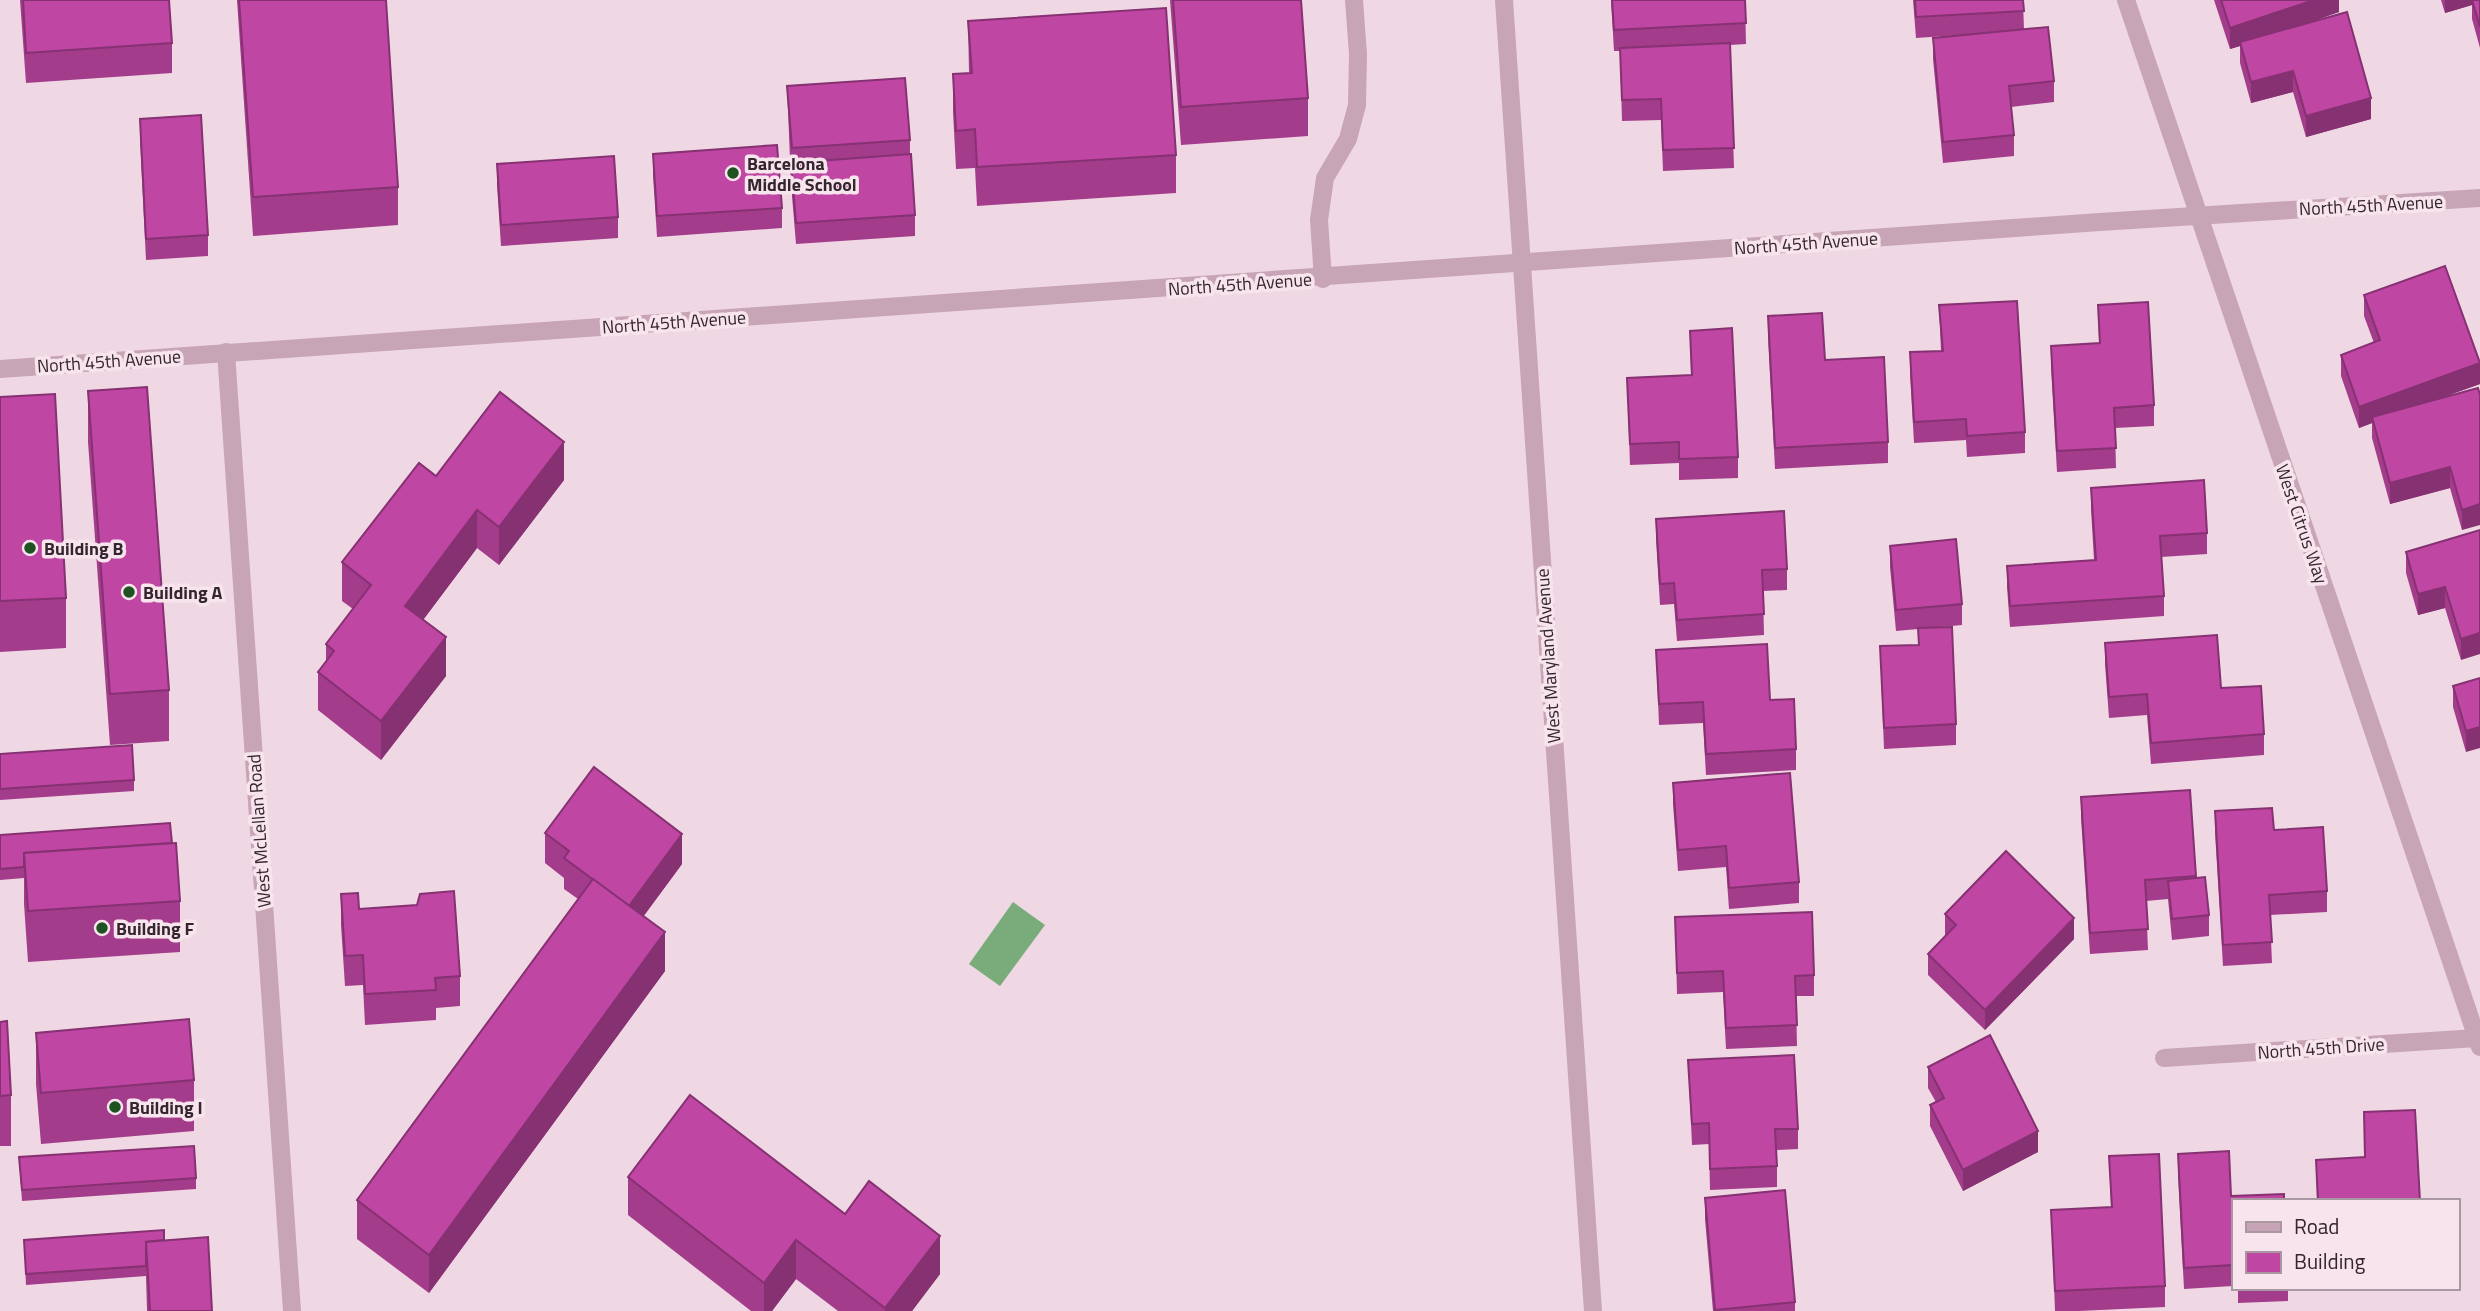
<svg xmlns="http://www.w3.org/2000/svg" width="2480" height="1311" viewBox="0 0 2480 1311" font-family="'Titillium Web',sans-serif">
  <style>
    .water { fill: #79ab7b }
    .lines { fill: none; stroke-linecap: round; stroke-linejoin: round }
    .service { stroke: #c7a5b7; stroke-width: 18 }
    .minor { stroke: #c7a5b7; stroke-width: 18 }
    .tertiary { stroke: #c7a5b7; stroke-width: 18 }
    .wall { fill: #a43c8c }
    .shaded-wall { fill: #863172 }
    .building { fill: #bf46a3; stroke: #863172; stroke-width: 2 }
    .poi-dot { fill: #1e5221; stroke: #f8e4ed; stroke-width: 2.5 }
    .labels { text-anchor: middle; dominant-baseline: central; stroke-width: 7; stroke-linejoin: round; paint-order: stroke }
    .poi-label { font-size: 18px; font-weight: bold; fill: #33262f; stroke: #f8e4ed; text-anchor: start }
    .street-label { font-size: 18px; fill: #33262f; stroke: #f8e4ed }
  </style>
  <rect width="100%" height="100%" fill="#efd8e3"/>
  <!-- water -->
  <path class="water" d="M1013,902L1045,925L1000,986L969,964Z"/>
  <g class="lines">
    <!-- service -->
    <path class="service" d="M1323,279L1319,220L1325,178L1348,139L1357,105L1358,54L1354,0"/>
    <!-- minor -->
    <g class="minor">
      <path d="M2126,0L2480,1047"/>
      <path d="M226,352L292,1311"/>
      <path d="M0,369L2100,222L2480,198"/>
      <path d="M2164,1058L2477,1038"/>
    </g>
    <!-- tertiary -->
    <path class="tertiary" d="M1504,0L1593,1311"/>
  </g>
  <!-- wall -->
  <g class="wall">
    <path d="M20,0H169L172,43V73L26,83Z"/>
    <path d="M237,0H386L398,187V225L253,236Z"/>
    <path d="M1170,0H1301L1308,98V136L1181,145Z"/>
    <path d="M1611,0H1745L1746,44L1730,45L1734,168L1663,171L1661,120L1622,121L1620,51H1614Z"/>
    <path d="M1913,0H2023L2024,30L2054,81V102L2011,107L2014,135V156L1943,163L1933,59V38L1976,34L1916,38Z"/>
    <path d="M2214,0H2339V12L2313,21L2371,119L2306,137L2293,92L2251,103L2240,63V46L2230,49Z"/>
    <path d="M2441,0H2480V48L2472,19V5L2445,13Z"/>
    <path d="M968,21L1176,155V193L977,206L975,168L956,169L953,112V74L969,73Z"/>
    <path d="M787,86L910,140V154L915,215V236L796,244L791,184Z"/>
    <path d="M140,119L208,235V256L146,260L140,140Z"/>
    <path d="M653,154L782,208V228L657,237L653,175Z"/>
    <path d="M497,164L618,217V238L501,246L497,185Z"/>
    <path d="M2364,295L2480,384L2437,399L2478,388L2462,530L2450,488L2390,504L2372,438V423L2359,428L2341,376V355L2374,343L2364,316Z"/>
    <path d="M1939,305L2025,432V453L1967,457L1966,440L1914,443L1910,373V352L1941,351Z"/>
    <path d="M2098,305L2154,405V426L2115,428L2116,468L2057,472L2051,367V346L2099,343Z"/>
    <path d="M1768,316L1825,360L1888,442V463L1775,469L1768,337Z"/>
    <path d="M1690,331L1738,457V478L1679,480V463L1630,465L1627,378L1691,375Z"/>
    <path d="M88,391L169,690V741L110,745L88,442Z"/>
    <path d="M0,397L66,598V648L0,652Z"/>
    <path d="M436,476L564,480L499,565L477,548L423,620L446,676L381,760L318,710V672L326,661V644L353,609L342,601V562Z"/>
    <path d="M2091,488L2207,533V554L2161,557L2164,596V616L2010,627L2007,587V566L2094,560L2091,509Z"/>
    <path d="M1656,519L1787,569V590L1763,591L1764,635L1677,641L1674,604L1660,605L1656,539Z"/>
    <path d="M2480,530L2461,660L2445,608L2418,615L2406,573V552Z"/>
    <path d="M1890,546L1962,604V625L1931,628L1956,724V745L1884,749L1880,646L1918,645V629L1896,631L1890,567Z"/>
    <path d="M2105,643L2264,734V755L2151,764L2147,715L2109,718L2105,664Z"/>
    <path d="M1656,650L1770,700L1796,749V770L1706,775L1703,723L1659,725Z"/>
    <path d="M2480,678L2466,752L2453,707V686Z"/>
    <path d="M0,754L134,780V791L0,800Z"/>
    <path d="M1673,783L1799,882V903L1729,909L1726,867L1678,871L1673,804Z"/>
    <path d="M2190,790L2196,878L2209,915V936L2172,940L2168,899L2146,901L2148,950L2090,954L2081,818V797Z"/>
    <path d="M2215,811L2274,830L2327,891V912L2270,915L2272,963L2223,966L2215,832Z"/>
    <path d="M545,833L682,864L643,917L665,971L429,1293L357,1239V1200L578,899L564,889V878L545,863Z"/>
    <path d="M0,835L172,843L180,901V952L28,962L24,904V878L0,880Z"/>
    <path d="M341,894L359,909L460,976V1006L436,1008V1020L365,1025L363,985L345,986L341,925Z"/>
    <path d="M1945,914L2074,939L1985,1030L1928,975V954L1945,936Z"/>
    <path d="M1675,917L1814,975V996H1796L1797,1046L1726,1049L1723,992L1677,994Z"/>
    <path d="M0,1022L11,1095V1146H0Z"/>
    <path d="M36,1033L194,1080V1131L41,1144L36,1084Z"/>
    <path d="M1688,1060L1798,1129V1149L1777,1150V1187L1710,1190L1709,1144L1692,1145Z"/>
    <path d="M1928,1067L2038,1152L1963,1191L1930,1126V1105L1936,1102L1928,1088Z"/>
    <path d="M2364,1112L2420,1201H2317L2316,1160L2365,1157Z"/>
    <path d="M2178,1154L2231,1196L2233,1201V1286L2184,1289L2178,1175Z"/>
    <path d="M2109,1156L2165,1286V1307L2079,1311H2055L2051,1210L2111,1207Z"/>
    <path d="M19,1157L196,1178V1189L22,1201Z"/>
    <path d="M628,1177L845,1214L940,1274L912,1311H838L796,1279L772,1311H751L628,1215Z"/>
    <path d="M1705,1198L1795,1302V1311H1713L1705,1219Z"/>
    <path d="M24,1240H164L212,1311H147L146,1276L26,1285Z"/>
    <path d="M2238,1288H2288V1301L2238,1303Z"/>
  </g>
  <!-- shaded-wall -->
  <g class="shaded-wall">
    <path d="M2314,0H2339V12L2241,46L2240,42V46L2230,49V28Z"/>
    <path d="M2445,0H2472V5L2445,13Z"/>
    <path d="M2293,71V92L2251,103V82Z"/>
    <path d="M2371,98V119L2306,137V116Z"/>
    <path d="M2480,363V384L2374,422L2372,417V423L2359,428V407Z"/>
    <path d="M564,442V480L499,565V527Z"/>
    <path d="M2450,467V488L2390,504V483Z"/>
    <path d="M2480,504V525L2462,530V510Z"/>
    <path d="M477,510V548L405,644V606Z"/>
    <path d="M2445,587V608L2418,615V594Z"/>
    <path d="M2480,633V654L2461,660V639Z"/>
    <path d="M446,637V676L381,760V721Z"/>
    <path d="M2480,727V748L2466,752V731Z"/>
    <path d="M682,834V864L628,937V907Z"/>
    <path d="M2074,918V939L1985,1030V1010Z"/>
    <path d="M665,932V971L429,1293V1255Z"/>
    <path d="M2038,1131V1152L1963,1191V1170Z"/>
    <path d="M940,1236V1274L912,1311H885V1308Z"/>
    <path d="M796,1240V1279L772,1311H764V1283Z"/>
  </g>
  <!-- building -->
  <g class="building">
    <path d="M23,0H169L172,43L26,53Z"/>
    <path d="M239,0H386L398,187L253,197Z"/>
    <path d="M1173,0H1301L1308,98L1181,107Z"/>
    <path d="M1612,0H1745L1746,23L1614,30Z"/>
    <path d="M1915,0H2023L2024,11L1916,17Z"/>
    <path d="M2221,0H2314L2230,28Z"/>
    <path d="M2472,0H2480V27Z"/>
    <path d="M1166,8L1176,155L977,167L975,129L956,131L953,74L972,73L968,21Z"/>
    <path d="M2347,12L2371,98L2306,116L2293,71L2251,82L2240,42Z"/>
    <path d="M2048,27L2054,81L2009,86L2014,135L1943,142L1933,38Z"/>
    <path d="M1730,43L1734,148L1663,150L1661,99L1622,100L1620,48Z"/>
    <path d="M905,78L910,140L792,148L787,86Z"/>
    <path d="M201,115L208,235L146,239L140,119Z"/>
    <path d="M777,145L782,208L657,216L653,154Z"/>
    <path d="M911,154L915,215L796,223L791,163Z"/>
    <path d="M614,156L618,217L501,225L497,164Z"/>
    <path d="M2445,266L2480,363L2359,407L2341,355L2380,340L2364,295Z"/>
    <path d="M2017,301L2025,432L1967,436L1966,419L1914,422L1910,352L1943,351L1939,305Z"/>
    <path d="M2148,302L2154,405L2114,408L2116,448L2057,451L2051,346L2100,343L2098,305Z"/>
    <path d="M1822,313L1825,360L1884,357L1888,442L1775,448L1768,316Z"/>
    <path d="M1732,328L1738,457L1679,459V442L1630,444L1627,378L1692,375L1690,331Z"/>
    <path d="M147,387L169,690L110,694L88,391Z"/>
    <path d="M2478,388L2480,395V504L2462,510L2450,467L2390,483L2372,417Z"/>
    <path d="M500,392L564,442L499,527L477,510L405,606L446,637L381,721L318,672L334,651L326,644L371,585L342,562L419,463L436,476Z"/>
    <path d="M55,394L66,598L0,601V397Z"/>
    <path d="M2204,480L2207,533L2160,536L2164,596L2010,606L2007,566L2096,560L2091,488Z"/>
    <path d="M1784,511L1787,569L1762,570L1764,614L1677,620L1674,583L1660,584L1656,519Z"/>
    <path d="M2480,530V633L2461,639L2445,587L2418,594L2406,552Z"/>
    <path d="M1956,539L1962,604L1896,610L1890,546Z"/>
    <path d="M1952,627L1956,724L1884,728L1880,646L1919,645L1918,628Z"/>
    <path d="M2217,635L2221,688L2261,686L2264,734L2151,743L2147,694L2109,697L2105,643Z"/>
    <path d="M1767,644L1770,700L1794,699L1796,749L1706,754L1703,702L1659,704L1656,650Z"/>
    <path d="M2480,678V727L2466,731L2453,686Z"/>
    <path d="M132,745L134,780L0,789V754Z"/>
    <path d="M594,767L682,834L629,906L564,858L569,851L545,833Z"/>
    <path d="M1790,773L1799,882L1729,888L1726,846L1678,850L1673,783Z"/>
    <path d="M2190,790L2196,876L2145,880L2148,929L2090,933L2081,797Z"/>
    <path d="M2272,808L2274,830L2323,827L2327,891L2269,895L2272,942L2223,945L2215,811Z"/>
    <path d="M170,823L172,843L24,853V867L0,869V835Z"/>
    <path d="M176,843L180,901L28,911L24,853Z"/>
    <path d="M2006,851L2074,918L1985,1010L1928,954L1956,925L1945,914Z"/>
    <path d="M2205,877L2209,915L2172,919L2168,881Z"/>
    <path d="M593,879L665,932L429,1255L357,1200Z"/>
    <path d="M454,891L460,976L435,978L436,990L365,994L363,955L345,956L341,894L358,893L359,909L417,905L420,894Z"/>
    <path d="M1812,912L1814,975L1795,976L1797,1025L1726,1028L1723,971L1677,973L1675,917Z"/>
    <path d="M189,1019L194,1080L41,1093L36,1033Z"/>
    <path d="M7,1021L11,1095L0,1096V1022Z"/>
    <path d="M1990,1035L2038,1131L1963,1170L1930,1105L1944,1098L1928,1067Z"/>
    <path d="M1794,1055L1798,1129H1775L1777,1166L1710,1169L1709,1123L1692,1124L1688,1060Z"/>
    <path d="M690,1095L845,1214L869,1181L940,1236L885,1308L796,1240L764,1283L628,1177Z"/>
    <path d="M2415,1110L2420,1201H2318L2316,1160L2365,1157L2364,1112Z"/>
    <path d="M194,1146L196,1178L22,1190L19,1157Z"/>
    <path d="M2229,1151L2231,1196L2284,1194V1201H2233V1265L2184,1268L2178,1154Z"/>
    <path d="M2159,1154L2165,1286L2055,1291L2051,1210L2112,1207L2109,1156Z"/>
    <path d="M1785,1190L1795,1302L1715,1310L1705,1198Z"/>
    <path d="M164,1230V1240L146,1242V1266L26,1274L24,1240Z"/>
    <path d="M208,1237L212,1311H150L146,1242Z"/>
  </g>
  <!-- markers -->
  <g class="poi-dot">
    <circle cx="733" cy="173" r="7"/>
    <circle cx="30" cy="548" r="7"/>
    <circle cx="129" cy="592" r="7"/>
    <circle cx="102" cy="928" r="7"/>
    <circle cx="115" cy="1107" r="7"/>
  </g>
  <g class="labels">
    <!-- poi labels -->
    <g class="poi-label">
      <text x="747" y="163">Barcelona<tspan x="747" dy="21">Middle School</tspan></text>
      <text x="44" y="548">Building B</text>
      <text x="143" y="592">Building A</text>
      <text x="116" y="928">Building F</text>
      <text x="129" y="1107">Building I</text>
    </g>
    <!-- street labels -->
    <g class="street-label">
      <text transform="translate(2371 205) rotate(-3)">North 45th Avenue</text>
      <text transform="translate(1806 243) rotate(-4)">North 45th Avenue</text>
      <text transform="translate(1240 284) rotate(-4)">North 45th Avenue</text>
      <text transform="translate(674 322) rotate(-4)">North 45th Avenue</text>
      <text transform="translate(109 361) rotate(-4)">North 45th Avenue</text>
      <text transform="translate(2302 524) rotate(71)">West Citrus Way</text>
      <text transform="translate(1548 656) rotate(-94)">West Maryland Avenue</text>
      <text transform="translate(259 831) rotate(-94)">West McLellan Road</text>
      <text transform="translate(2321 1048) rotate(-4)">North 45th Drive</text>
    </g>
  </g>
  <!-- legend -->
  <rect x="2232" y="1199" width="228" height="91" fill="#f8e4ed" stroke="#a998a1" stroke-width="2"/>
  <rect x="2246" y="1222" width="35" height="10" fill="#c7a5b7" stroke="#a998a1" stroke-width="2"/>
  <text x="2294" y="1234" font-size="21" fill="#33262f">Road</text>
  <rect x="2246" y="1252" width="35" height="21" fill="#bf46a3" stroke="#a998a1" stroke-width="2"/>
  <text x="2294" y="1269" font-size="21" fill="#33262f">Building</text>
</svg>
